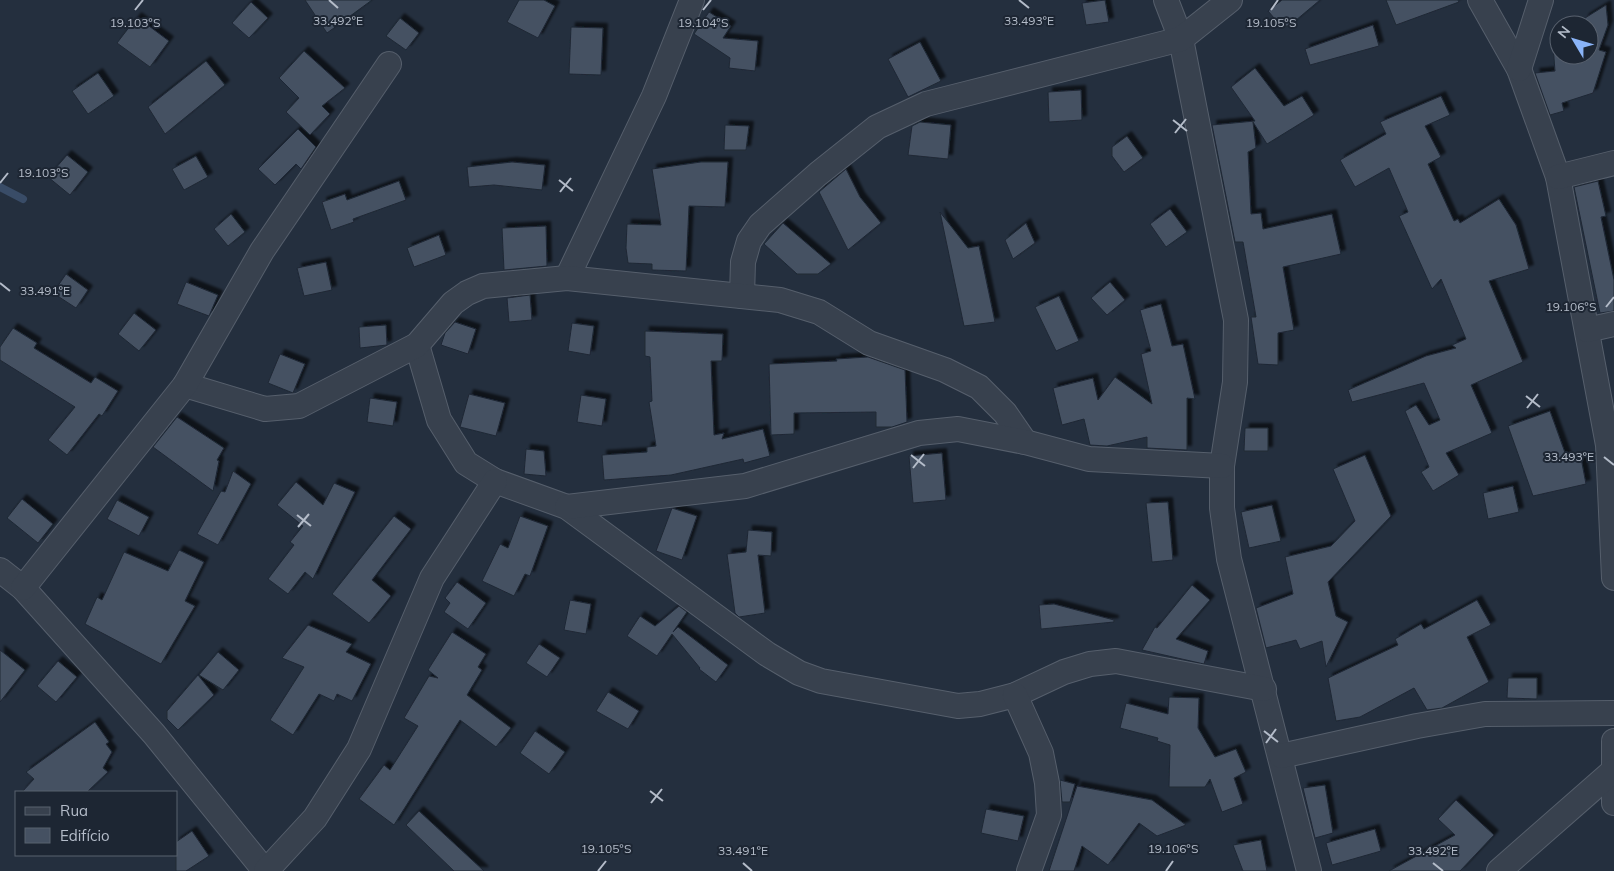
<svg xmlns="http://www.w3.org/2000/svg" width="1614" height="871" viewBox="0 0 1614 871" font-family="Mulish,sans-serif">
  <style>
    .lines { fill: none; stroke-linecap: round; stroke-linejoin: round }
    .stream { stroke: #394c67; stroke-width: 8 }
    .building { fill: #455162; stroke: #1f2835; filter: url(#shadow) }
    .street-casing { stroke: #565f6c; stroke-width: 26 }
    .street { stroke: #38414e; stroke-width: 24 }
    .ticks { fill: none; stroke: #b4bcc9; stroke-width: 2 }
    .ticks-label { font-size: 12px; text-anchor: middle; fill: #b4bcc9; stroke: #1d2633; stroke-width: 4; stroke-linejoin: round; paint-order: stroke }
  </style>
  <defs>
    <filter id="shadow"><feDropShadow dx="4.5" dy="-4.5" stdDeviation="1" flood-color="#0009"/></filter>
  </defs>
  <rect width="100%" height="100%" fill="#242f3e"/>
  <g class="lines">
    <!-- stream -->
    <path class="stream" d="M0,187L23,199"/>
  </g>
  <!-- building -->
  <g class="building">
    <path d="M305,0H372L327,33Z"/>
    <path d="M519,0H544L555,6L538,38L507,22Z"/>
    <path d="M1105,0L1109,22L1086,25L1082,3Z"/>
    <path d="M1282,0H1320L1289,26H1281L1268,11Z"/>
    <path d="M1386,0H1458L1459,2L1396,25Z"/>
    <path d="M251,2L268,18L249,38L232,23Z"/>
    <path d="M1606,5L1608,25L1599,50L1606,52L1593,93L1562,103L1564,111L1550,115L1535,73L1555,71L1552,32H1559V55H1589V25H1583L1585,18Z"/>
    <path d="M709,12L731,26L723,38L758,41L755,71L729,68L730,58L694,34Z"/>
    <path d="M137,17L169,41L150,67L117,43Z"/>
    <path d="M400,18L419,33L406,50L386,36Z"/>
    <path d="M1373,25L1379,46L1310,65L1305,49Z"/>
    <path d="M571,27L603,28L601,75L569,74Z"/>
    <path d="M920,42L941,81L908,97L888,59Z"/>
    <path d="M304,51L345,88L322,106L330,114L310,135L286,112L299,98L279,78Z"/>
    <path d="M206,61L225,85L165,134L148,107Z"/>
    <path d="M1255,68L1284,106L1302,96L1314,115L1267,144L1253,122L1256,148L1248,152L1251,214L1261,213L1263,229L1332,214L1341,254L1283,267L1294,330L1278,333V365L1258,364L1251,317H1256L1243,242H1235L1212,125L1255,121L1231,87Z"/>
    <path d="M98,73L114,96L88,114L72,91Z"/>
    <path d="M1081,90L1082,120L1049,122L1048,92Z"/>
    <path d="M1441,96L1450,115L1425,126L1441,157L1428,164L1454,221L1458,219L1460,223L1499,199L1516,225L1529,269L1489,281L1523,362L1471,385L1492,433L1446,453L1459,475L1433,491L1421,472L1429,467L1405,411L1416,405L1429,425L1440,420L1424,383L1352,402L1348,390L1426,356L1456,348L1452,345L1466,339L1441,279L1432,289L1399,216L1408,212L1389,168L1355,187L1340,160L1386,134L1380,122Z"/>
    <path d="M920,122L951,125L948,159L908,155L912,126Z"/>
    <path d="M725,125L749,126L746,150H724Z"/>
    <path d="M298,129L316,147L301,169L296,164L275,185L258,169Z"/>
    <path d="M1127,136L1143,158L1124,172L1112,156V147Z"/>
    <path d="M67,155L88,172L70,195L48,177Z"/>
    <path d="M196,156L208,177L184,190L172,169Z"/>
    <path d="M512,162L545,165L542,190L494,185L469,187L467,167Z"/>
    <path d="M701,162H728L725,207L689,206L686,271L652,270V264L628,263L626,248L627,224L661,225L652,169Z"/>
    <path d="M846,169L860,197L881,223L848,250L819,192Z"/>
    <path d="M399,181L406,200L353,219L354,222L331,230L322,202L345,194L347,200Z"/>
    <path d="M1598,181L1606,216L1601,217L1614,280V311L1600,313L1574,187Z"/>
    <path d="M1170,209L1187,232L1166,247L1150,224Z"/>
    <path d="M940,212L968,248L979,246L995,322L964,326Z"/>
    <path d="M231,214L245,232L228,246L214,229Z"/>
    <path d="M783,223L831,264L818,274H797L764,244Z"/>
    <path d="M1026,223L1035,243L1013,259L1005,240Z"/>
    <path d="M546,226L547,266L504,270L502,228Z"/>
    <path d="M439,235L446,255L414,267L407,248Z"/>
    <path d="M326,262L332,290L304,296L297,268Z"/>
    <path d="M66,274L88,290L76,308L53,293Z"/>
    <path d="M186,282L218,295L209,316L177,304Z"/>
    <path d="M1110,282L1125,300L1107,315L1091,298Z"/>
    <path d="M530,295L532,320L509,322L507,298Z"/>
    <path d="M1059,296L1079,341L1056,351L1035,307Z"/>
    <path d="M1161,304L1172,346L1183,344L1195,399L1187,398V450L1147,448V437L1107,446L1090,445L1084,419L1062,425L1053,388L1093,378L1098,400L1115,377L1152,404L1141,354L1151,351L1140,310Z"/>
    <path d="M134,313L156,330L139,351L118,334Z"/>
    <path d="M455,322L476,329L468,354L441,345L445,333Z"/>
    <path d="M572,323L594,326L590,355L568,351Z"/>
    <path d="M386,325L387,345L360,348L359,327Z"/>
    <path d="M13,328L37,343L34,348L91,383L95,377L118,391L102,416L99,414L67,455L48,440L75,407L0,360V347Z"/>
    <path d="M645,331L723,334L722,361H711L714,435L724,433L722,439L763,429L770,456L744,463L743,459L671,475L604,480L602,455L647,452V447L656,446L649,402L652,401L650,357L645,356Z"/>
    <path d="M280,354L305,364L293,393L268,383Z"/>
    <path d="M868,357L905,370L907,422L892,427H876V412L794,413V434L771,435L769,364L837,361L836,359Z"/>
    <path d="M469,394L505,403L496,436L460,427Z"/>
    <path d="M581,395L606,399L602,426L577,422Z"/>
    <path d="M370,398L397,402L393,426L367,422Z"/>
    <path d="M1550,411L1568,461L1581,458L1586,484L1533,496L1508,426Z"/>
    <path d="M177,417L224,448L217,460L219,461L213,491L153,447Z"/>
    <path d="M1245,428H1268V451H1244Z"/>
    <path d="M526,449L544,451L546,476L524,474Z"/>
    <path d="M942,453L946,500L913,503L909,456Z"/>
    <path d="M1365,455L1391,516L1328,582L1336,616L1348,622L1326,667L1322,641L1300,649L1296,640L1266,648L1256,608L1293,594L1285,557L1331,546L1355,521L1333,469Z"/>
    <path d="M233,471L251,484L218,545L197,534L221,491L225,492Z"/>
    <path d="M296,482L323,505L334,483L355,492L313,579L305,572L288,594L268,579L294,545L290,542L303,526L277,505Z"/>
    <path d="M1513,486L1519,512L1488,519L1483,493Z"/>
    <path d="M22,499L53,524L38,543L7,518Z"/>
    <path d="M117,500L149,517L139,536L107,519Z"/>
    <path d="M1168,502L1173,560L1152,562L1146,503Z"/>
    <path d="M1272,505L1281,541L1249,548L1241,512Z"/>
    <path d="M672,508L697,516L682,560L656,551Z"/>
    <path d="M394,516L411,529L372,580L391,596L369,623L332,594Z"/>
    <path d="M520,516L548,526L530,576L525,574L514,596L482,581L500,544L508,548Z"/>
    <path d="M748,530L772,532L771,556L758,555L765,613L739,617L735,613L727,554L746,552Z"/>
    <path d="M179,550L204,562L185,601L195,606L161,664L85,624L97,597L102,600L124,552L168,571Z"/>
    <path d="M457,582L486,603L468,629L444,612L450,603L445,598Z"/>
    <path d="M1192,585L1210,600L1176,639L1208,651L1204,664L1142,650L1155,627L1157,628Z"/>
    <path d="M570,600L591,604L586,634L564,630Z"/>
    <path d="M1477,600L1491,625L1467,637L1489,682L1442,708L1427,710L1414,688L1360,717L1336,721L1328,678L1398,645L1395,639L1421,624L1424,629Z"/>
    <path d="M1054,604L1114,620V622L1041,629L1039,605Z"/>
    <path d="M679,606L687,612L673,632L678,627L728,665L716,682L699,669L700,668L672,634L657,656L627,636L640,616L655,626Z"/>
    <path d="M308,625L352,644L346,652L371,664L352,701L337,694L334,701L319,694L293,735L270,720L304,667L282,658Z"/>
    <path d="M452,632L486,654L478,667L482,670L467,695L511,728L496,747L460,720L394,825L359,799L384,765L390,770L418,726L404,718L429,676L438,678L428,670Z"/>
    <path d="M539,644L560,658L547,677L526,663Z"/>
    <path d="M0,650L25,670L0,702Z"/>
    <path d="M218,652L239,670L223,690L199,675Z"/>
    <path d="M58,661L77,677L56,702L37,686Z"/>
    <path d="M198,675L214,695L178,730L167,719V711Z"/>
    <path d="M1508,678H1537V699L1507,698Z"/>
    <path d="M608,692L639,711L628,729L596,711Z"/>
    <path d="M1169,697L1199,698L1198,728L1215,757L1236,749L1246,772L1234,778L1243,804L1222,812L1210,779L1205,787H1169L1170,745L1157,741L1158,738L1120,728L1126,703L1168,714Z"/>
    <path d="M95,722L109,742L106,744L112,752L103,768L108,772L87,792H22L34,779L26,772Z"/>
    <path d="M535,731L565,752L549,774L520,753Z"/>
    <path d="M1060,780L1075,784L1070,802H1062Z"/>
    <path d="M1325,785L1333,833L1315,838L1303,788Z"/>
    <path d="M1077,786L1152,800L1186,825L1157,836L1139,823L1108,865L1082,846L1074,871H1049Z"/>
    <path d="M1456,800L1494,835L1460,871H1389L1455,835L1438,819Z"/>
    <path d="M986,809L1024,816L1018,841L981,833Z"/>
    <path d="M419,811L484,871H454L406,825Z"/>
    <path d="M1375,829L1381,851L1332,865L1326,843Z"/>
    <path d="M192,831L209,856L186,871H176V842Z"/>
    <path d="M1261,840L1267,871H1243L1233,845Z"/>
  </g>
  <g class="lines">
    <!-- street casing -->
    <g class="street-casing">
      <g id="street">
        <path d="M1166,0L1181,39L1236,320L1235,382L1222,466V508L1229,559L1309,871"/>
        <path d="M1480,0L1519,69L1558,177L1608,445L1614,578"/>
        <path d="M1519,69L1541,0"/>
        <path d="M1558,177L1614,163"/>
        <path d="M567,278L654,96L692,0"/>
        <path d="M742,296L743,262L749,241L760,225L818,174L877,127L926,104L1181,39L1230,0"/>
        <path d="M1587,330L1614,324"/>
        <path d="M417,345L439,420L466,463L495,481L567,507L767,654L799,673L821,681L958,706L980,704L1015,695L1064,672L1090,664L1116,661L1264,689"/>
        <path d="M185,385L265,409L299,406L417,345L453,303L467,293L483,286L567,278L780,300L819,312L869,343L945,370L979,387L1005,413L1025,442"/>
        <path d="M567,507L745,486L919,433L958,429L1025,442L1089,459L1222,466"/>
        <path d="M0,570L23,588L154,734L265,871"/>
        <path d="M23,588L185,385L262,251L389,64"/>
        <path d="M1015,695L1041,753L1047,783L1049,815L1029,871"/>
        <path d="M1614,741V803"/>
        <path d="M1281,756L1417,726L1485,714L1614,713"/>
        <path d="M266,871L315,818L359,749L432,578L495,481"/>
        <path d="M1499,871L1613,771"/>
      </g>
    </g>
    <!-- street -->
    <use href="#street" class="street"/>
  </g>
  <!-- ticks -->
  <path class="ticks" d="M329,0L338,8M1019,0L1029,8M135,10L143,0M703,10L711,0M1271,10L1278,0M1173,120L1187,131M1175,133L1186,119M559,180L573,191M0,183L8,173M560,192L571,178M0,283L10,291M1606,307L1614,297M1526,396L1540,407M1527,408L1538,394M911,455L925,466M1604,457L1614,465M913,468L924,454M297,515L311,526M298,527L309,514M1264,731L1278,742M1266,743L1276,729M650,791L663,801M651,803L662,789M743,863L752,871M1433,863L1443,871M598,871L606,861M1166,871L1173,861"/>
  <g class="ticks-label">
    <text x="338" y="25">33.492°E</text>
    <text x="1029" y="25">33.493°E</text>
    <text x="135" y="27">19.103°S</text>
    <text x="703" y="27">19.104°S</text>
    <text x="1271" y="27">19.105°S</text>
    <text x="43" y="177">19.103°S</text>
    <text x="45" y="295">33.491°E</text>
    <text x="1571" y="311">19.106°S</text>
    <text x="1569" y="461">33.493°E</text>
    <text x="606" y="853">19.105°S</text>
    <text x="1173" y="853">19.106°S</text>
    <text x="743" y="855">33.491°E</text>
    <text x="1433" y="855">33.492°E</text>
  </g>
  <!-- legend -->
  <rect x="15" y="791" width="162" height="65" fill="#1d2633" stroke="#59626f"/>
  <rect x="25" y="807" width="25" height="8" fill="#38414e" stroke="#59626f"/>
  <text x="60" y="816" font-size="15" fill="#b4bcc9">Rua</text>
  <rect x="25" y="828" width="25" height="15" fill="#455162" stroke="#59626f"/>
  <text x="60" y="841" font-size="15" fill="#b4bcc9">Edifício</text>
  <!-- north arrow -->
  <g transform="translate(1574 40) rotate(308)"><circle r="24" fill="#1d2633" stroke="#59626f"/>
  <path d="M0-4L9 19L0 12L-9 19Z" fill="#8ab4f8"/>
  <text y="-8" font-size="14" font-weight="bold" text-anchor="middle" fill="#b4bcc9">N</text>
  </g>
</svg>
